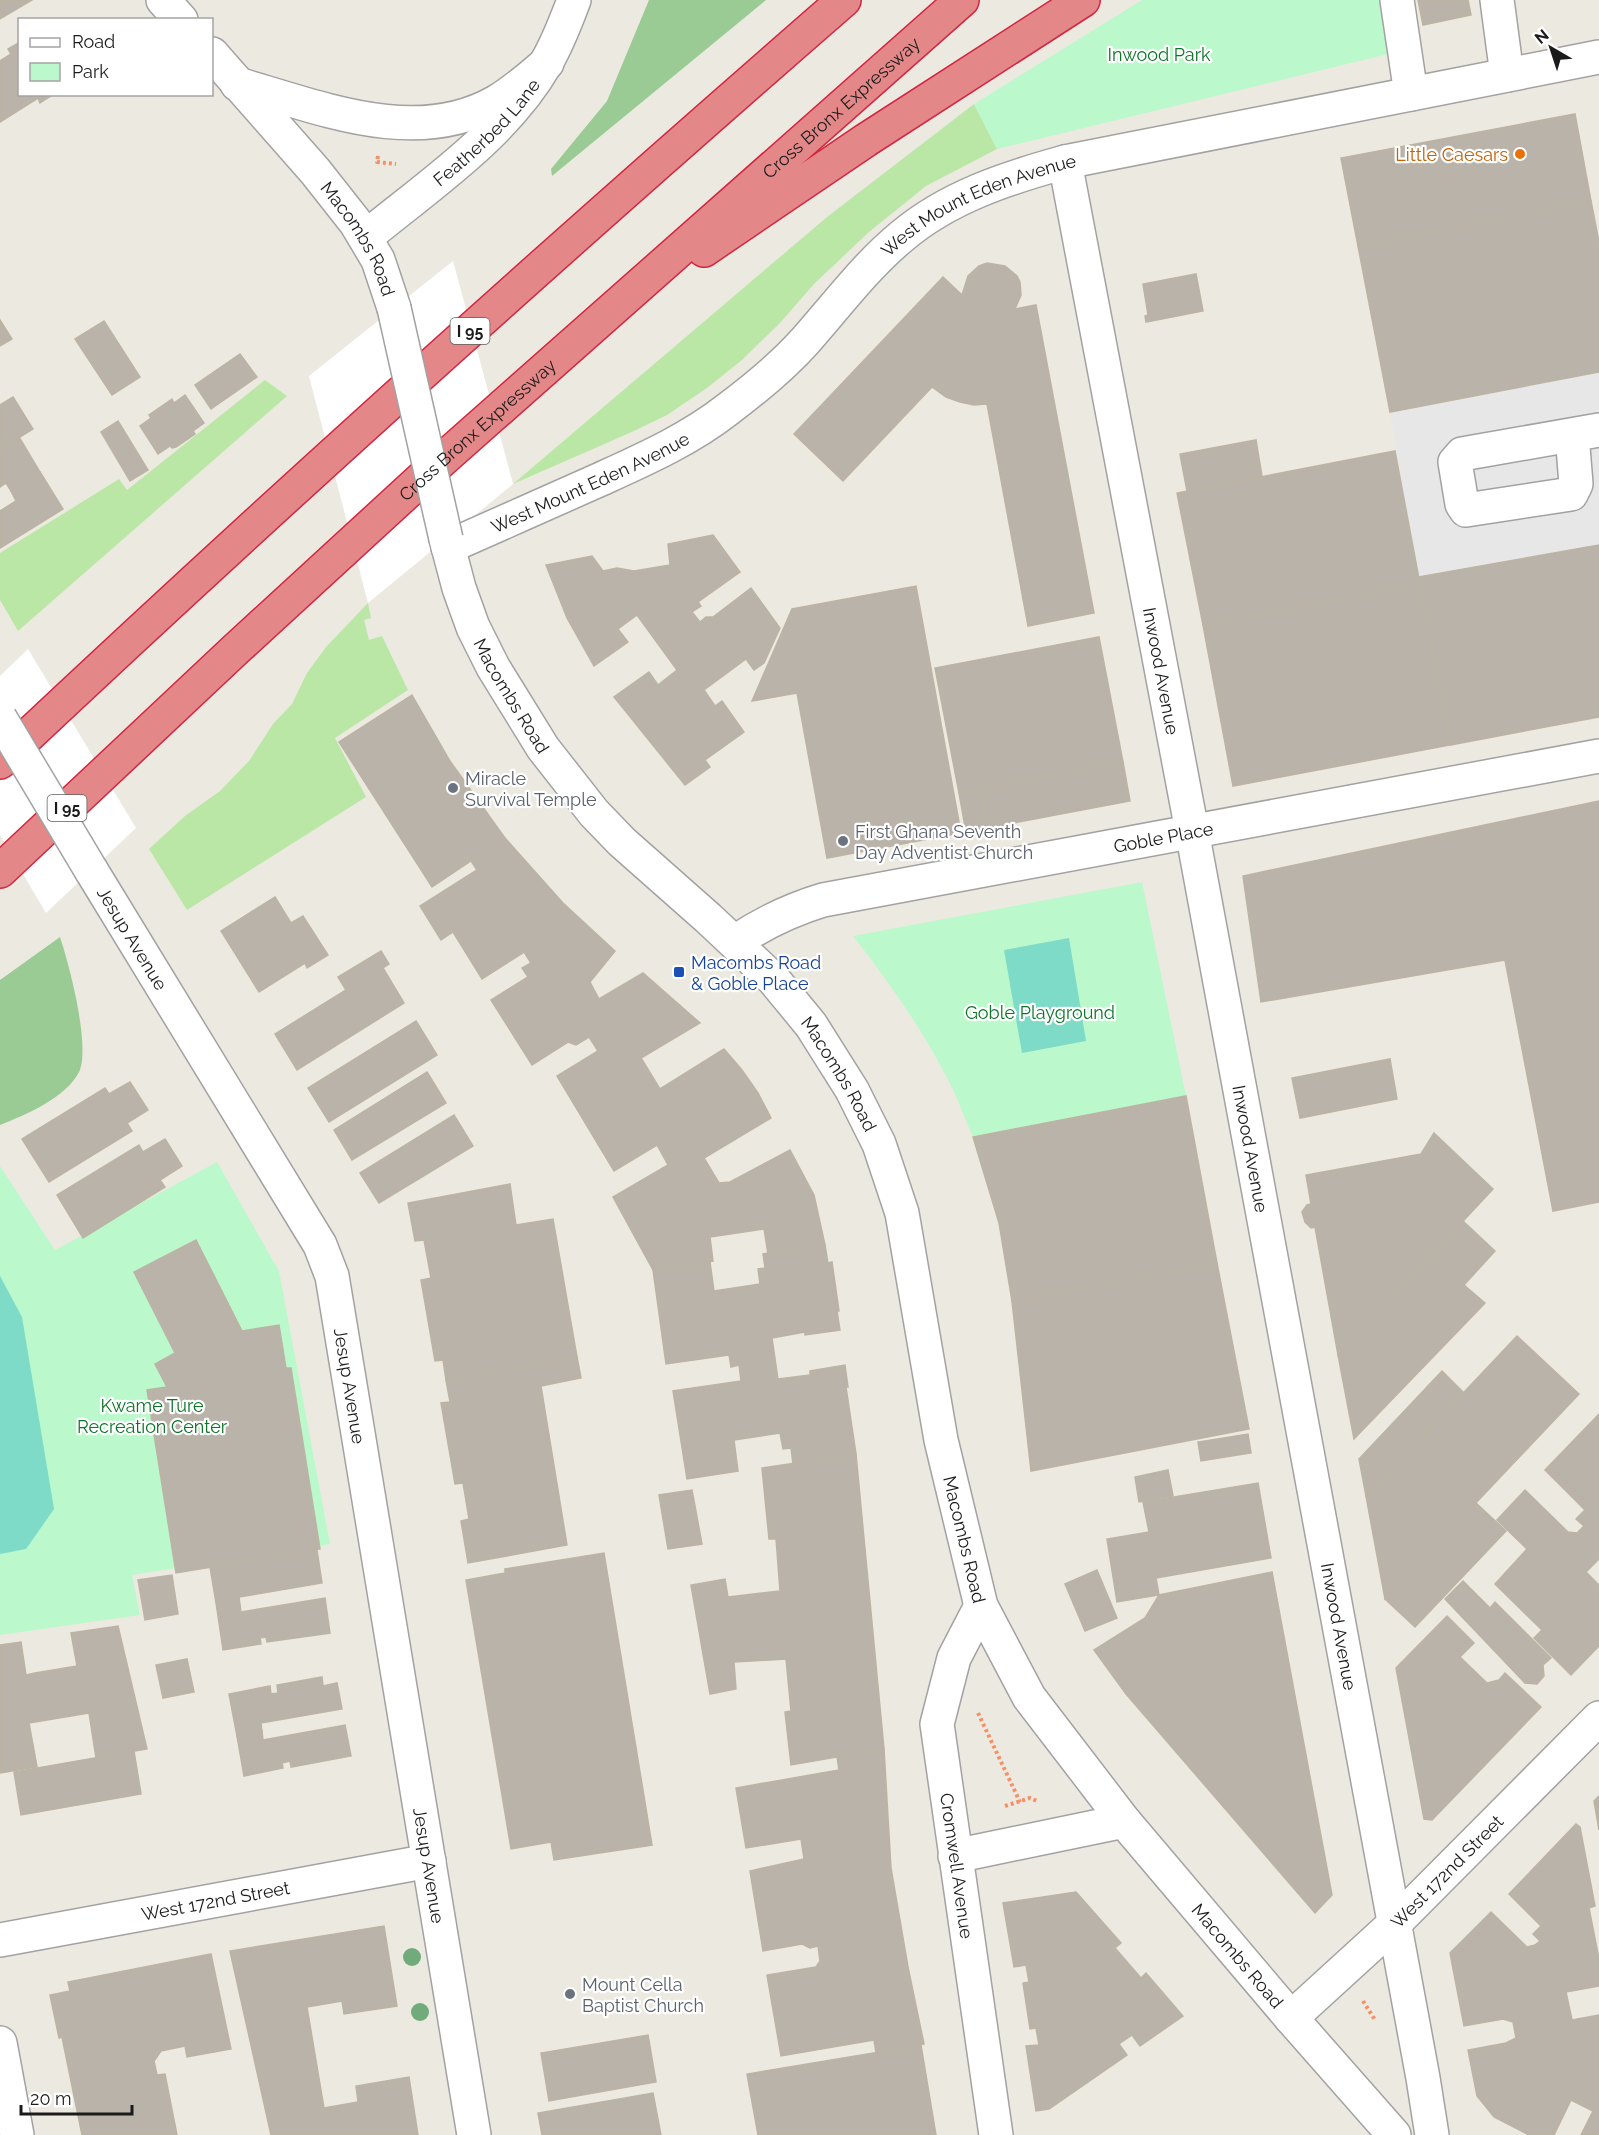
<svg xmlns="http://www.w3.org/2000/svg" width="1599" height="2135" viewBox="0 0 1599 2135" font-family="Raleway,sans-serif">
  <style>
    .grass { fill: #bae7a5 }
    .forest { fill: #9bcb95 }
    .park { fill: #bbf8cb }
    .pitch { fill: #7edbc8 }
    .parking { fill: #e7e7e7 }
    .pier { fill: #fff }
    .building { fill: #b9b3aa; stroke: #bdb3a3; stroke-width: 1.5 }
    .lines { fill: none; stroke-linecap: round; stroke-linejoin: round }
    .minor-casing { stroke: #a2a2a2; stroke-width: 36 }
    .highway-casing { stroke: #d22641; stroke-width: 36 }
    .path { stroke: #f78f66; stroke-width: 4; stroke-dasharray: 3 3; stroke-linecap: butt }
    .minor { stroke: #fff; stroke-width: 33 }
    .highway { stroke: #e48788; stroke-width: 33 }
    .minor-bridge-casing { stroke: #a2a2a2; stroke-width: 36; stroke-linecap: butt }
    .minor-bridge { stroke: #fff; stroke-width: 33 }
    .tree { fill: #71aa7b }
    .food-dot { fill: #e8710a; stroke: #fff; stroke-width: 2 }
    .worship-dot { fill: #6b7280; stroke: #fff; stroke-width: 2 }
    .transit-dot { fill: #1a4fb4; stroke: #fff; stroke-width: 2 }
    .labels { text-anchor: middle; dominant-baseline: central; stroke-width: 4.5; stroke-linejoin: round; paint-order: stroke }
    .shield { fill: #fff; stroke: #5f5f5f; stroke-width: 1.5 }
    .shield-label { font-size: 16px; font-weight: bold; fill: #1b1b1b }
    .park-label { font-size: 18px; fill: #0c7528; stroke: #fff }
    .street-label { font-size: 18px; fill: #1b1b1b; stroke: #fff }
    .food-label { font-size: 18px; fill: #c56008; stroke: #fff; text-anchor: end }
    .worship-label { font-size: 18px; fill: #5b616d; stroke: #fff; text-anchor: start }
    .transit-label { font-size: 18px; fill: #164399; stroke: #fff; text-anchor: start }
  </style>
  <rect width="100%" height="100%" fill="#eceae0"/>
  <!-- grass -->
  <g class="grass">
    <path d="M974,104L997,149L926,186L869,232L814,284L780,323L742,360L707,388L667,415L634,431L513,484L827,217Z"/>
    <path d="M265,380L287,396L18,631L0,600V553L119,479L127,490Z"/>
    <path d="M368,603L371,618L364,620L369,640L382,636L408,690L335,738L366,797L187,910L149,849L185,816L220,791L249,761L273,724L292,704L307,673L326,647Z"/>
  </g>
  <!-- forest -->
  <g class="forest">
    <path d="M649,0H766L552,176L551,169L607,101Z"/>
    <path d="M60,937C69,964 91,1047 79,1072C66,1098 25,1115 0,1125V980Z"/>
  </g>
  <!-- park -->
  <g class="park">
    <path d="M1142,0H1384L1396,52L997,149L974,104Z"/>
    <path d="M1142,882L1186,1096L973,1137C964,1117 957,1096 947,1078C921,1027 888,981 853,936Z"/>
    <path d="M217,1162L279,1271L330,1544L132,1575L140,1615L0,1635V1166L55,1250Z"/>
  </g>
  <!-- pitch -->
  <g class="pitch">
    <path d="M1069,938L1086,1041L1022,1053L1004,950Z"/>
    <path d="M0,1276L22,1317L54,1509L26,1549L0,1554Z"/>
  </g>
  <!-- parking -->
  <path class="parking" d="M1599,372V545L1418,577L1390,412Z"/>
  <!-- pier -->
  <g class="pier">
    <path d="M453,261L513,484L368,603L309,376Z"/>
    <path d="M28,649L136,828L46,913L0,835V676Z"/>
  </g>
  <!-- building -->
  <g class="building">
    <path d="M0,0H32L0,19Z"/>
    <path d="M1418,0H1468L1471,15L1423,25Z"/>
    <path d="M20,42V94H54L40,103L38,98L0,122V61L11,54L8,49Z"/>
    <path d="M1575,114L1591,201L1358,246L1341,158Z"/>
    <path d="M1591,201L1599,242V372L1390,412L1358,246Z"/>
    <path d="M987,263L1005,266L1017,276L1020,282L1021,295L1015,309L1036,305L1094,613L1028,626L987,404L974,405L960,402L946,397L932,387L843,481L794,434L943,277L962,295L968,276L979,266Z"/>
    <path d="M1196,274L1203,311L1146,322L1145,316L1148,315L1143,284Z"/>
    <path d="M0,320L12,339L0,346Z"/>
    <path d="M104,321L140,377L112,395L75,339Z"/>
    <path d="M240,354L257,377L211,409L195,385Z"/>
    <path d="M185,395L204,423L193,431L195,434L176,447L172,448L170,446L158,454L140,426L151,418L149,415L172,399L174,403Z"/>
    <path d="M13,397L33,429L0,449V405Z"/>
    <path d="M118,421L148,470L130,481L101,432Z"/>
    <path d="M19,437L40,472L11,491L6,483L0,487V449Z"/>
    <path d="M1256,440L1262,476L1187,491L1180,454Z"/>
    <path d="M1395,451L1420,584L1203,625L1177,493Z"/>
    <path d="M40,472L63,509L0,548V511L16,501L11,491Z"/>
    <path d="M713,535L740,572L698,602L701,606L692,612L700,622L706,617H713L751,588L780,628L764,663L754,670L746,659L704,690L715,706L722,701L744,732L705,760L710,767L685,785L614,697L649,672L658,685L677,670L637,615L618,629L628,642L594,666L567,618L546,565L592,556L603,571L617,568L634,571L670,565L668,544Z"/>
    <path d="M1599,545V717L1450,745L1418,577Z"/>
    <path d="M1420,584L1450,745L1233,786L1203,625Z"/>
    <path d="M916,586L961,833L827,858L797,693L752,701L792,609Z"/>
    <path d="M1099,637L1123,762L959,793L935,668Z"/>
    <path d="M412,695L450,761L505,838L432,887L339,742Z"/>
    <path d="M1123,762L1130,801L987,828L980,789Z"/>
    <path d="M980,789L987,828L966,832L959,793Z"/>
    <path d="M1599,801V1202L1553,1211L1505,960L1261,1002L1243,876Z"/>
    <path d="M505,838L563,903L615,951L590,982L599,999L643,973L700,1023L641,1058L660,1089L724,1049L742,1070L758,1093L771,1118L704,1158L719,1183L730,1182L790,1150L814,1195L825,1245L768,1254L764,1229L710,1237L713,1261L653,1270L613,1197L668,1165L657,1145L614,1171L557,1076L598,1051L589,1037L576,1045L568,1042L532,1065L491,1000L528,977L522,968L531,963L524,952L482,979L453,932L441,940L420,906L477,870L471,861Z"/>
    <path d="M275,897L291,923L303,916L328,955L307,968L305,963L259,992L221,931Z"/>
    <path d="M381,951L389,964L383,968L404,1003L297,1070L275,1034L346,990L338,977Z"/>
    <path d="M416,1021L437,1055L329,1122L308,1088Z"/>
    <path d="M1390,1059L1397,1099L1300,1118L1292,1078Z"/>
    <path d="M427,1072L446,1103L352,1160L334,1130Z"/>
    <path d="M130,1082L148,1110L127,1123L132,1131L49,1182L22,1139L105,1088L109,1094Z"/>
    <path d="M1186,1096L1217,1263L1012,1301L999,1223L973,1137Z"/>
    <path d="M454,1115L473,1146L379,1203L360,1173Z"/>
    <path d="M1434,1133L1493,1189L1338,1355L1315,1227L1311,1228L1305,1222L1302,1212L1307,1205L1311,1204L1306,1175L1421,1154Z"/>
    <path d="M165,1139L182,1166L160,1180L165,1187L83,1238L57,1195L139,1145L143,1152Z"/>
    <path d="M510,1184L516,1225L553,1219L577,1357L446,1380L443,1360L435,1361L421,1280L431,1278L424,1240L415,1241L408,1203Z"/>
    <path d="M1463,1221L1495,1251L1464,1285L1485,1303L1354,1439L1338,1355Z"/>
    <path d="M196,1240L242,1331L279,1325L286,1368H291L320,1549L176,1573L147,1390L167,1387L155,1364L175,1353L134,1272Z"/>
    <path d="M825,1245L828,1263L832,1262L839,1311H837L840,1330L805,1335V1332L772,1338L778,1379L810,1375V1371L845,1365L848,1387H846L856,1454L793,1464L791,1448L783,1449L780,1433L734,1440L738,1471L687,1479L673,1391L741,1381L739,1365L731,1367L729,1355L666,1364L653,1270L710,1262L714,1291L760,1284L758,1269L765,1268L763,1254Z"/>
    <path d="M1217,1263L1249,1429L1031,1471L1012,1301Z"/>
    <path d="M1517,1336L1579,1394L1385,1599L1366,1496Z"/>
    <path d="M577,1357L581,1378L541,1386L567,1545L468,1563L461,1521L469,1519L463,1483L455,1484L441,1403L450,1402L446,1380Z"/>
    <path d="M1442,1371L1463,1392L1366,1496L1359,1459Z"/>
    <path d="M1599,1414V1559L1586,1572L1599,1585V1646L1571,1675L1534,1638L1542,1630L1495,1584L1527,1549L1497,1520L1525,1490L1568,1532L1577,1533L1584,1526L1576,1519L1585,1510L1545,1470Z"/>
    <path d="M1248,1434L1251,1453L1201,1461L1198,1442Z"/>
    <path d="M856,1454L884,1749L791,1765L785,1712L791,1711L786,1659L734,1662L736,1689L710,1694L691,1585L725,1579L728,1597L780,1591L776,1539H769L762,1468Z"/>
    <path d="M1168,1470L1173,1496L1139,1502L1135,1477Z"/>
    <path d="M1258,1483L1271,1558L1156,1578L1159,1595L1117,1602L1107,1539L1149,1532L1143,1502Z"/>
    <path d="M692,1490L702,1544L668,1549L659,1495Z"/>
    <path d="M1476,1503L1506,1531L1415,1627L1385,1599Z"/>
    <path d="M317,1550L322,1583L239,1597L240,1605L217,1609L210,1567Z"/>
    <path d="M604,1553L652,1845L554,1860L551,1842L511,1849L466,1580L505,1573V1569Z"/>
    <path d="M1097,1570L1117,1618L1085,1631L1065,1584Z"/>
    <path d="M1272,1572L1332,1895L1315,1913L1126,1694L1094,1650L1145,1618L1159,1595Z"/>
    <path d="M172,1575L178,1614L145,1620L138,1580Z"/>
    <path d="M1463,1581L1490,1608L1495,1602L1551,1658L1543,1665L1544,1676L1537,1684L1525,1683L1445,1599Z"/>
    <path d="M325,1598L330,1633L267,1642L266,1637L260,1638L261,1644L223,1650L217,1609L240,1605L241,1612Z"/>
    <path d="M1447,1616L1474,1643L1460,1657L1487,1683L1499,1680L1505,1673L1541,1707L1432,1820L1424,1819L1396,1668Z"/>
    <path d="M118,1626L147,1749L96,1758L89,1713L29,1723L37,1767L0,1773V1645L21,1642L26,1675L35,1673L77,1666L71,1633Z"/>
    <path d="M187,1659L194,1692L163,1698L156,1665Z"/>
    <path d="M322,1677L323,1686L337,1683L342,1709L261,1723L262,1731L237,1736L229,1694L270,1686L271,1694L278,1693L277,1685Z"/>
    <path d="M345,1725L351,1756L291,1767L290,1761L282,1763L283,1768L244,1776L237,1736L262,1731L263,1740Z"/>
    <path d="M884,1749L891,1868L908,1967L924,2044L876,2053L874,2040L781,2056L767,1975L816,1967L820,1961L818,1946L810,1948L802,1944L763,1951L750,1871L804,1859L801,1839L746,1848L736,1788L839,1770L837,1757Z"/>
    <path d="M134,1751L141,1794L21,1815L14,1772Z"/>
    <path d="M1599,1796V1830L1594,1801Z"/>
    <path d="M1576,1824L1580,1827L1595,1906L1589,1908L1599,1959V1986L1566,1992L1572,2020L1599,2015V2135H1581L1593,2111L1571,2100L1554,2135H1529L1494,2117L1477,2096L1468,2050L1506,2043L1516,2038L1513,2022L1503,2019L1464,2026L1450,1953L1491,1912L1527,1947L1535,1945L1540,1941L1533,1934L1541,1926L1509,1894Z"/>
    <path d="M1076,1892L1121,1943L1115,1948L1141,1978L1146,1973L1183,2016L1140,2046L1132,2035L1119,2044L1127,2055L1049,2109L1036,2111L1026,2046L1039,2045L1036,2028L1030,2029L1023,1983L1029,1982L1026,1965L1014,1967L1003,1903Z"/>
    <path d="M384,1926L397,2006L344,2014L342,2001L307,2007L324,2108L358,2102L356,2086L409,2077L418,2135H271L230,1951Z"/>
    <path d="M211,1954L231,2049L187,2057L185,2046L161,2051L154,2061L157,2075L165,2074L177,2135H82L62,2037L59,2038L50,1995L70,1991L68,1982Z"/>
    <path d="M648,2035L656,2082L549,2101L541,2053Z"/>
    <path d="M921,2045L936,2135H758L747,2074Z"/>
    <path d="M653,2093L661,2135H542L538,2113Z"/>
  </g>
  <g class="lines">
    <!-- minor casing -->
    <g class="minor-casing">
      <g id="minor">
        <path d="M163,0L181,20"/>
        <path d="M1397,0L1411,94"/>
        <path d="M1497,0L1507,75"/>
        <path id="s1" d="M212,54L315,171L356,223L378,260L394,308"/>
        <path d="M237,84C319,107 415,148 496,102C515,91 530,77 547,63"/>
        <path id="s2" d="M1065,162L1192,831L1423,2078L1432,2135"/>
        <path id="s3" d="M366,237C428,186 506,134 546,63C558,43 566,21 574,0"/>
        <path d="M1572,435L1576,484L1571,494L1466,510L1462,504L1455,462L1462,454L1599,430"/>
        <path id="s4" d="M446,539L459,588L473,627L493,667L543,748L594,813L622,842L708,918L774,980L811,1025L852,1090L879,1144L902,1213L941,1440L981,1606L1029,1697L1124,1821L1291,2018L1394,2135"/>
        <path id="s5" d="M448,547C499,524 550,502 601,479C645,459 690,439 728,409C756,388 783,366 806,340C837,305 865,267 901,237C948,197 1007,178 1065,162L1599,57"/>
        <path id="s6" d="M91,870L320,1245L332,1276L474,2135"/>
        <path id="s7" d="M735,942C763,923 790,910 823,900L1599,756"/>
        <path id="s8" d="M981,1606L954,1658L937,1724L996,2135"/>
        <path d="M955,1856L1124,1821"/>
        <path id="s9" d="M0,1940L429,1861"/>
        <path id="s10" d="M1291,2018L1394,1924L1599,1718"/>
        <path d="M0,2043L17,2135"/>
      </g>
    </g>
    <!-- highway casing -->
    <g class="highway-casing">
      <g id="highway">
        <path d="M704,250L866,140L1083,0"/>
        <path d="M0,762C276,502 558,249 844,0"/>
        <path id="s11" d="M0,871L235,650L442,460L962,0"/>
      </g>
    </g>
    <!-- path -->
    <g class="path">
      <path d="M378,156L377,162L396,164"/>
      <path d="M978,1713L1020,1802"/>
      <path d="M1005,1806L1030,1798L1037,1801"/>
      <path d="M1363,2001L1375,2020"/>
    </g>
    <!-- minor -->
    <use href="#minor" class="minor"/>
    <!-- highway -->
    <use href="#highway" class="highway"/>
    <!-- minor-bridge casing -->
    <g class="minor-bridge-casing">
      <g id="minor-bridge">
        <path d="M394,308L446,539"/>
        <path d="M0,718L91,870"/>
      </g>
    </g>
    <!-- minor-bridge -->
    <use href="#minor-bridge" class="minor-bridge"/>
  </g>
  <!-- trees -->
  <g class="tree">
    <circle cx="412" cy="1957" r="9"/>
    <circle cx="420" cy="2012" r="9"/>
  </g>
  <!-- markers -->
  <circle class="food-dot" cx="1520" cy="154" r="6"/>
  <g class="worship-dot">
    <circle cx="453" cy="788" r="6"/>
    <circle cx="843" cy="841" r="6"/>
    <circle cx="570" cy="1994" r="6"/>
  </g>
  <rect class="transit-dot" x="673" y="966" width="12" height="12" rx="3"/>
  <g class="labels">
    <!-- shield labels -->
    <g class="shield">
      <rect x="450.5" y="318" width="39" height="26" rx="4.5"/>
      <rect x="47.5" y="795" width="39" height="26" rx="4.5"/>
    </g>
    <g class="shield-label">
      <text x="470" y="331">I 95</text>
      <text x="67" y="808">I 95</text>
    </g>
    <!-- park labels -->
    <g class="park-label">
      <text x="1159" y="54">Inwood Park</text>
      <text x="1040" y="1012">Goble Playground</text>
      <text x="152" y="1405">Kwame Ture<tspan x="152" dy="21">Recreation Center</tspan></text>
    </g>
    <!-- street labels -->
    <g class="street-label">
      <text stroke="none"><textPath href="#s11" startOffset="1136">Cross Bronx Expressway</textPath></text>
      <text stroke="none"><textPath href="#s3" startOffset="160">Featherbed Lane</textPath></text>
      <text stroke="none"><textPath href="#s5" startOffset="642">West Mount Eden Avenue</textPath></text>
      <text stroke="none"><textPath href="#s1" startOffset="237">Macombs Road</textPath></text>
      <text stroke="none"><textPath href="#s11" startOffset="650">Cross Bronx Expressway</textPath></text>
      <text stroke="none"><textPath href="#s5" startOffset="156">West Mount Eden Avenue</textPath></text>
      <text stroke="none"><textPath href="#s2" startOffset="518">Inwood Avenue</textPath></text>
      <text stroke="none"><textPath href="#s4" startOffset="171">Macombs Road</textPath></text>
      <text stroke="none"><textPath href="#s7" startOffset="444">Goble Place</textPath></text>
      <text stroke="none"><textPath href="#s6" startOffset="80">Jesup Avenue</textPath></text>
      <text stroke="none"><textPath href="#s4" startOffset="675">Macombs Road</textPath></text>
      <text stroke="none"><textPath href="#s2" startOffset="1004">Inwood Avenue</textPath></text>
      <text stroke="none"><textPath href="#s6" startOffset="584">Jesup Avenue</textPath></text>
      <text stroke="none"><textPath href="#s4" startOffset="1161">Macombs Road</textPath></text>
      <text stroke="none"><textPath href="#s2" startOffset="1490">Inwood Avenue</textPath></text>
      <text stroke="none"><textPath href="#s6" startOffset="1070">Jesup Avenue</textPath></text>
      <text stroke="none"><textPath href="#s8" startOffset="270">Cromwell Avenue</textPath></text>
      <text stroke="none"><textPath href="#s10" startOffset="214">West 172nd Street</textPath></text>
      <text stroke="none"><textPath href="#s9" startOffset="219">West 172nd Street</textPath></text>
      <text stroke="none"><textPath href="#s4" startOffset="1665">Macombs Road</textPath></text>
    </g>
    <!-- food labels -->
    <g class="food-label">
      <text x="1508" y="154">Little Caesars</text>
    </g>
    <!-- worship labels -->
    <g class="worship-label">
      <text x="465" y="778">Miracle<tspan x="465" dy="21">Survival Temple</tspan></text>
      <text x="855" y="831">First Ghana Seventh<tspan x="855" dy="21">Day Adventist Church</tspan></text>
      <text x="582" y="1984">Mount Cella<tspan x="582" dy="21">Baptist Church</tspan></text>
    </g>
    <!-- transit labels -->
    <g class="transit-label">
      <text x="691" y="962">Macombs Road<tspan x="691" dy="21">&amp; Goble Place</tspan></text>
    </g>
  </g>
  <!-- legend -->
  <rect x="18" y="18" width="195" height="78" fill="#ffffff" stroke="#a4a4a4" stroke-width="1.5"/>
  <rect x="30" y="38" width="30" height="9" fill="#ffffff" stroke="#a4a4a4" stroke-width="1.5"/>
  <text x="72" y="48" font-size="18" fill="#1b1b1b">Road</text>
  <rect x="30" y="63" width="30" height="18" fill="#bbf8cb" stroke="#a4a4a4" stroke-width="1.5"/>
  <text x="72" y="78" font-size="18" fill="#1b1b1b">Park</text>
  <!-- north arrow -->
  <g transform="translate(1551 48) rotate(321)" stroke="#ffffff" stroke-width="4.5" paint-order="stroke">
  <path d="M0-4.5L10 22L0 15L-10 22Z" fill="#1b1b1b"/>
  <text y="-9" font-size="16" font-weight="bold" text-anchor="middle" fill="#1b1b1b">N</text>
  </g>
  <!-- scale -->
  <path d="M21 2105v9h111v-9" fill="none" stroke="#1b1b1b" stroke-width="3"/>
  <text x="30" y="2105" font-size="18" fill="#1b1b1b" stroke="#ffffff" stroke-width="4.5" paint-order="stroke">20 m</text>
</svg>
